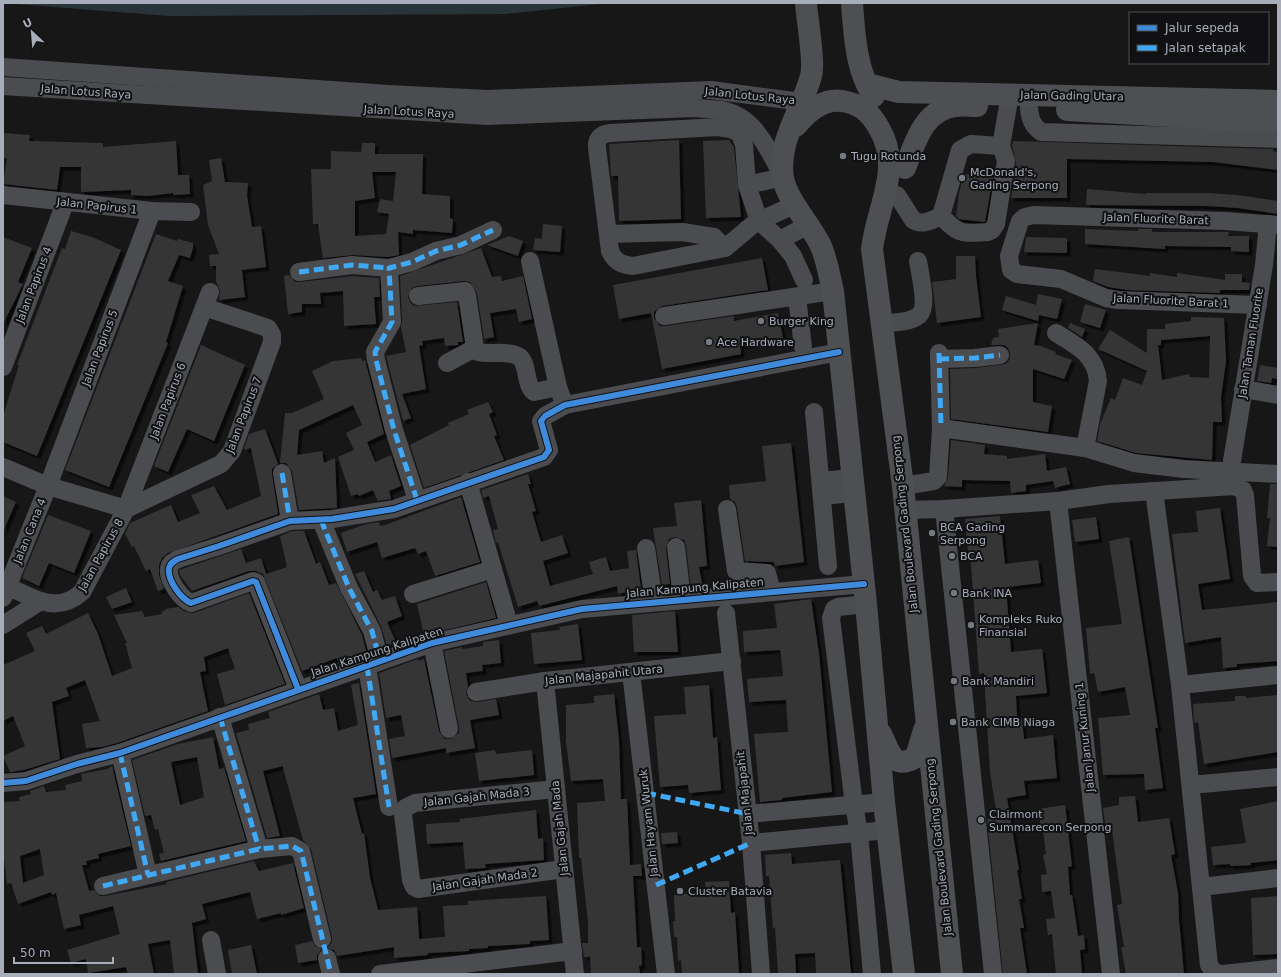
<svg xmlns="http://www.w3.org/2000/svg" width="1281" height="977" viewBox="0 0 1281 977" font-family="'DejaVu Sans',sans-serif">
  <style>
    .water { fill: #29343a }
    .building { fill: #353536; fill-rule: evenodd; filter: url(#shadow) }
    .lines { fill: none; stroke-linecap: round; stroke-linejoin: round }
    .minor { stroke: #4b4c50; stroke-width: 18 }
    .major { stroke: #4e4f52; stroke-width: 22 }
    .quiet { stroke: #3fa9f5; stroke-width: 5; stroke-dasharray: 10 5; stroke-linecap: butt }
    .cycleway-casing { stroke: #111113; stroke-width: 8 }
    .cycleway { stroke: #408adc; stroke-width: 6 }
    .poi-dot { fill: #757980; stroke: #111113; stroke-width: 1.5 }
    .labels { text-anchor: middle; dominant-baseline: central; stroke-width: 4; stroke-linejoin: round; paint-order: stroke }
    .street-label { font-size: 11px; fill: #a7aeb9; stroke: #111113 }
    .poi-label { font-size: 11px; fill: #a7aeb9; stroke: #111113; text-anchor: start }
  </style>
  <defs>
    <filter id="shadow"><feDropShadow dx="3.5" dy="3.5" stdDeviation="0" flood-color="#0009"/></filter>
  </defs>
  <rect width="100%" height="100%" fill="#171717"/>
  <!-- water -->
  <path class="water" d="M3,3H609L506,14L169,16Z"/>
  <!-- building -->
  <g class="building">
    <path d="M3,133L30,135L29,141L103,143V147L176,141L178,175H189L190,194L173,195V193L148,196L131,195V190L81,192V167H60L57,190L3,184L7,158H3Z"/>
    <path d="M679,140L681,219L619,221L618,176H611L609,144Z"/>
    <path d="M729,140L734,147L741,217L706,218L703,141Z"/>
    <path d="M1013,141L1273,149V151L1278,152V170L1213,162L1067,159V198H1011L1016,163L1012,145Z"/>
    <path d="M362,143H375V154H423L422,194L450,196V218L453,219L452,233L413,230V234L398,232L399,255L388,257L353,255L323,258L318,224H313L311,169H331V151L361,152ZM372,172H396L393,201L380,199L377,212L389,214L386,234L355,236V201L375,198Z"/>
    <path d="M221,158L225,182L248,183L247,196L252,227L261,226L266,267L242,270L245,297L219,300L220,291L216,281V266H210L209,255L219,254L208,225L203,185L212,181L209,160Z"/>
    <path d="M964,174L993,177L985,222L959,219L956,216L959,193Z"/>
    <path d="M1087,189L1146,194V193H1209L1237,195L1278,201V214L1238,208L1207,206L1086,205Z"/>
    <path d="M543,224L562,226L560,252L533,250L535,238L542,239Z"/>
    <path d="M1085,229L1138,231V229H1152V232H1229L1228,236H1249V252L1231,251V247L1165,246V249L1085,244Z"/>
    <path d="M71,231L92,237L121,250L37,456L3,442V416L19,365H17L62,248L65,249Z"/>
    <path d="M156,234L177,241L178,239L193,243V248L190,258L179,255L168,281L183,286L166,342L168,343L109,487L65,470Z"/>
    <path d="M509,236L523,241L518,256L487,245Z"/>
    <path d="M3,237L32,248L18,282L23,284L3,324Z"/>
    <path d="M1026,237L1067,238V253L1024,252Z"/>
    <path d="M481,248L492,277L501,276L502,281L523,276L532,319L519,322L516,309L490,313L494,337L484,339L477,293L470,282L464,281L417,286L412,288L408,297L410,302L414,306L457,302L463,342H458V345L445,346L444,338L422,341L423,345L419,346L426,389L402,394L411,418L403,421L386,356L406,352L401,327L402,321L400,276Z"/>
    <path d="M956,256H975L976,276L981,317L937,323L932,282L956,279Z"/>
    <path d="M762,258L768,290L662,306L654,312V318L660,326H666L734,316V321L778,313L783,338L740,346L741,354L662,369L651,313L619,319L613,285Z"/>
    <path d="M1095,269L1150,276V273L1177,277V273L1225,280V274H1242V282L1250,283L1249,290H1220V293L1128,290L1108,287L1093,281Z"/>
    <path d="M289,275L295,282H300L352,276L379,278L380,297H374L376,324L344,326L343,291L320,293L321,304H302V312L288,314L284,276Z"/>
    <path d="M1038,294L1062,299L1057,319L1039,315L1038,321L1002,310L1006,296L1036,305Z"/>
    <path d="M1085,304L1106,310L1100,328L1080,322Z"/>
    <path d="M1191,317L1224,318L1226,361L1221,397L1222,422H1213L1212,460L1136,453L1097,441L1100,424L1111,398L1115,400L1123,378L1142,385L1147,371L1098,349L1110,330L1147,353V329H1165V324L1191,321ZM1210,336L1209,378L1190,377L1189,374L1162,380L1158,345H1161V340Z"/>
    <path d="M1038,323L1034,345L1041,346L1056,352L1055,354L1072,360L1064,379L1033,369V402L1052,406L1048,432L951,419L950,369L976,368L1006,364L1010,359V353L1008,348L1004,345H991L993,338L999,337L998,329Z"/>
    <path d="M1070,323L1085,329L1082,337L1068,328Z"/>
    <path d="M201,345L245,365L214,441L187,429L168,472L154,466Z"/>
    <path d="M361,358L362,361L365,360L384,434L367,442L375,462L391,455L401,486L389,491L391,499L378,501L373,490L359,496L358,494L351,496L338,457L354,450L346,433L362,425L353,405L299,430L297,455L322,451L324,463L335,458L337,508L299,510L292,471L286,463H280L285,413H292L324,399L312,371L333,361Z"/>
    <path d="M1260,365L1278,368V379L1272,378L1271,383L1257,381Z"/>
    <path d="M488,402L493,412L489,414L497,435L494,436L504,460L424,488L410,445L449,425L448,423L469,414L467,410Z"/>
    <path d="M265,429L278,464L272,469V474L278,514L168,553L162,558L159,565V575L164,589L158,591L150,569L146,571L134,546L132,547L125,534L130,523L171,505L178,522L200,513L191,495L214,486L227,510L261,496L251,448L245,450L244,448L249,434Z"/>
    <path d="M951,440L985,445L984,454L1007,456V459L1045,454L1047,471L1066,467L1070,484L1055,488L1053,481L1026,485V491L1011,493L1010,481L962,480V487L944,486L948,478Z"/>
    <path d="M791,443L804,562L775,566L774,562L745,561L737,507L735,502L730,499L729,485L766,481L762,446Z"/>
    <path d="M528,474L531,484H528L536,511L532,512L541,542L562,535L568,553L543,561L550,586L593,574L589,562L606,557L610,571L629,568L627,551L636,550L641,589L618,594L617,586L539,606L537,601L518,607L498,542L496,543L493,530L498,529L489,496L483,498L481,490Z"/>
    <path d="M1270,484H1278V547L1267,546L1270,518H1267Z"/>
    <path d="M3,496L16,502L3,532Z"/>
    <path d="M461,497L480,562L435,576L426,551L418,554L415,548L382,558L377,542L347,552L341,533L366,524L379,522L380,526L385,525Z"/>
    <path d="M701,500L707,566L699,567L703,588L691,589L686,545L684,540L675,537L669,539L666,548L670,584L662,585L653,528L677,526L674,503Z"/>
    <path d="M1220,508L1230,579L1198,584L1202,610L1278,602V661L1237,664V667L1223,668L1221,637L1185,643L1172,534L1198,532L1196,511Z"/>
    <path d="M48,515L91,531L74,573L49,563L39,586L22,578Z"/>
    <path d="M1000,516L1005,564L1038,560L1041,583L1006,587L1011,652L1042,649L1047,693L1016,696L1017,720L1022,719L1024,739L1053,735L1057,778L1024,781L1026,795L1007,798L1019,870H1017L1022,899H1019L1024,928H1020L1027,974H1003L987,819L997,817L990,772L984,673L979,674L970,550L968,551L965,519Z"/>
    <path d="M1096,517L1099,539L1075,542L1072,520Z"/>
    <path d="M292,531H304L316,564L320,562L329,585L336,583L362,635L367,655L339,665L337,658L302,671L263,574L256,571H249L192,591L180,575L179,570L182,569L241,549L246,563L261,558L266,574L287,567L280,536Z"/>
    <path d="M1129,537L1158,728H1155L1163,788L1145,790L1144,774L1103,775L1098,718L1130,715L1125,687L1098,692L1094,673L1090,674L1086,628L1122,624L1109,541Z"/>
    <path d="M364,571L373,592L377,590L382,600L395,596L402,616L387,622L396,642L387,646L381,626L355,574Z"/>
    <path d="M486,582L496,618L424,635L417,604Z"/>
    <path d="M126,588L132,602L112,609L106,597Z"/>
    <path d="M249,593L285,684L225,705L217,674L235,669L228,648L204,657L206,671L200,672L208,711L117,743L102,747L86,748L82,724L100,721L85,680L66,688L69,696L52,702L60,759L24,770L10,772L3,756L25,746L13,716L3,721V665L35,651L26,633L42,626L46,634L88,613L98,634L112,676L132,668L125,643H127L114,615L142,611L145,617L162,614V611H165V609L178,607L186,612L194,613Z"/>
    <path d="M811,599L819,654L832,792L782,798V800L760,802L754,734L788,732L786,700L749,702L747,679L783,676L781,655L780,650L744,652L743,631L777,628L774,604Z"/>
    <path d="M675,611L678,652H634L632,615Z"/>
    <path d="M578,624L582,660L534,664L531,633L560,630L559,627Z"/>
    <path d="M499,640L501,663L482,665L483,671L466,673L468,686L466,693L468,698L471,701L477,702L496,699L499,715L470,720L475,748L446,753V748L392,758L389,739L405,736L401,715L386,718L379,673L418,659L419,661L424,659L439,731L445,739H451L459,733V727L444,651L462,647V649L483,646V642Z"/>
    <path d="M359,683L376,794L353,798L362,834L364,833L370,878L378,910L417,907L419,939L445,937L443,906L468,905V901L546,896L549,940L530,941V944L488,946V948L469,949V951L428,953V955L394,958V947L337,956L334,950L327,948L332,942V937L311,849L303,840L283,768V766L263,771L280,836L267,838L236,733L249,730L248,724L270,718L268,712L319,694L323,710L334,708L338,731L358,725L351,685Z"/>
    <path d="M709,685L713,738L717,737L721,790L689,793L688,785L660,787L654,716L686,714L684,687Z"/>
    <path d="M614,694L619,741L621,799H627L630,865L641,864L642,876H633L637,947H641L642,965L639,966L640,974H591L590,957H584L582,943H588V922L581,858H579L577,803L605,801L603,779L571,781L566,742V705L594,703V696Z"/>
    <path d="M1278,695V752L1204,764L1198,722L1194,723L1193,704L1235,701V696H1246V698Z"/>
    <path d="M213,737L219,769L224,768L246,841L161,861L159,854L164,853L158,829L155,830L151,815L145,816L132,760L178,744ZM197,757L204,797L180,805L171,762Z"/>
    <path d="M495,750L496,754L532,750L534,775L479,781L475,753Z"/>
    <path d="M112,766L131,846L98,854L99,858L86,861L87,865H82L89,891L94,890L100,896H105L167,884L166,882L254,861L259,871L293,863L304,908L281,915V913L257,919L250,892L202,904L206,919L192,923L198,974H174L170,940L148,944L154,974H128L126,967L88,973L86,959L71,963L67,950L120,934L113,906L79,915L81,925L64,929L56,893L52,895L51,892L18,904L11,883L7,884L3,851V802L20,801L19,797L31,794L30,791L44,786L46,792L66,790L65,785L82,781L81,774L107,769ZM40,849L44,875L23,883L20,856Z"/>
    <path d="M1135,796L1138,822L1169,818L1175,854L1171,855L1178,893L1179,920L1184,974H1126L1121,947H1124L1117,905L1122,904L1112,830L1106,831L1103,808L1119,805V797Z"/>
    <path d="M1278,801V860L1251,863V865L1230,866V864L1213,865L1211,847L1246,843L1240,809Z"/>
    <path d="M1065,805L1072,866L1068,867L1070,895H1072L1078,936L1084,935L1085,949L1080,950L1082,974H1056L1052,934L1048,935L1046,919L1055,918L1051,891L1042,892L1041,875L1047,874L1043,855L1046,854L1043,830H1041L1038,809Z"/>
    <path d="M536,810L538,839L543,838L544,860L485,864L486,868L465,869L463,842L427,844L426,824L460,822L459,819Z"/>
    <path d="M677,832L678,843L662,844L661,833Z"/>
    <path d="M791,853L792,864L840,860L851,974H816L815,953L795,954L796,974H778L775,927L773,928L769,876H766L765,855Z"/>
    <path d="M729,881L731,913L735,912L739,974H682L681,960L678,961L677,937H674L673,921H675L674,895L706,892L705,882Z"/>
    <path d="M1278,896V954L1253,955L1251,898Z"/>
    <path d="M312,941L315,946L322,949L317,955V960L298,963L295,945Z"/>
    <path d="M251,945L257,974H232L228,950Z"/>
  </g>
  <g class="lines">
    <!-- minor -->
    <g class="minor">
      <path d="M3,67L388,94L487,99L711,90L802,102"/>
      <path d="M3,86L487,116L694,108C703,109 713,109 722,110C755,116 768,150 783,176"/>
      <path d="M1029,108C1030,119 1032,125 1041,132L1278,139"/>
      <path d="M747,185L783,177"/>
      <path d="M3,195L152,211L191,212"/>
      <path d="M897,195L913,220C922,226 932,220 941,216L960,150L971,144L1001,146"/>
      <path d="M796,204L759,221L756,222L725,248L633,266C622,265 615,262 610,251L597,148C596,139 601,134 610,133L718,127L731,129L740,134L744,145L747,185L759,221L780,240L793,256L804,280"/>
      <path d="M941,216C960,236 962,233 988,232L992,230L996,224L1006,161L1001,146L1008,106"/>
      <path d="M608,234L682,232L714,237L725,248"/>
      <path d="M780,240L808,225"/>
      <path d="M530,261L558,387L562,398"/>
      <path d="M299,272L352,265L389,268"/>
      <path d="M418,296L465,291L467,295L475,348L478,352C490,355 507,350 518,356C529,362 524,384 534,392L558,387"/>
      <path d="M797,297L803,347"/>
      <path d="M1258,305L1118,300L1106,298L1061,279L1017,274L1011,270L1009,256L1020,221L1025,217L1034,215L1225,221L1278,225"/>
      <path d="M664,316L833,291"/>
      <path d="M881,324C892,322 909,323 918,316C929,309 920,274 918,261"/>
      <path d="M1056,333C1076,345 1096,355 1098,381L1085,448"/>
      <path d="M939,359L975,358L1000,355"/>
      <path d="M447,363L475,348"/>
      <path d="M3,367L65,203"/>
      <path d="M1243,389L1278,395"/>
      <path d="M814,412L828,566"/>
      <path d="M941,428L1085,448L1134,463L1184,469L1278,474"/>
      <path d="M1232,461L1264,265L1268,224"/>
      <path d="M3,467L48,486L126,509"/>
      <path d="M282,473L290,521"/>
      <path d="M821,481L851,478"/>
      <path d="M468,482L509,625"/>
      <path d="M903,486L934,481L938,477L941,428L939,353"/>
      <path d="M1154,491L1180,685L1209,965L1213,971L1220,974"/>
      <path d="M822,496L853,493"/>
      <path d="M417,500L394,430L376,360L375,352L392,322L389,268L412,262L436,251L461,245L493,230"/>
      <path d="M1058,501L1111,974"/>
      <path d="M126,509L221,464L232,451L272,342V335L268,328L204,307"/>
      <path d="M727,509L736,571L767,573L772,592"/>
      <path d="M944,509L993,974"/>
      <path d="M905,510L944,509L1058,501L1109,494L1234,486L1243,490L1245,495L1252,576L1257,583L1278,582"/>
      <path d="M321,520L349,588L372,631L380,661"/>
      <path d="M676,547L682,599"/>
      <path d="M646,548L654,602"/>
      <path d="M7,586C33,598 57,615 82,592L126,509L210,292"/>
      <path d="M413,594L493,569"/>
      <path d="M3,598L48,486L152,211"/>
      <path d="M866,604L838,607L834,609L831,618L854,805L859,833L872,974"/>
      <path d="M726,613L751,843L761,974"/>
      <path d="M3,625L41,601"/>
      <path d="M432,643L449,729"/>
      <path d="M367,666L389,807"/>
      <path d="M631,672L666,974"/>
      <path d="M545,681L575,974"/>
      <path d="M1180,685L1278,675"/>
      <path d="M298,689L256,582L253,581L191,603C181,599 167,580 169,568C170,563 174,561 178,559L219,546L290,521L332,519L394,509L544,457L549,450L541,421L545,416L565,405L839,352"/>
      <path d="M476,692L545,681L732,661"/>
      <path d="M220,717L259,849"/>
      <path d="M120,753L148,875"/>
      <path d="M3,783L26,781L77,764L120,753L432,643L582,609L864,584"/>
      <path d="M1191,785L1278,777"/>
      <path d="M556,789L415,803L405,808L403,814L411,880L414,887L418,889L564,869"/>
      <path d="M748,814L884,802"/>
      <path d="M751,843L887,830"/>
      <path d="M103,886L259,849L292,846L301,851L322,939"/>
      <path d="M1201,887L1278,878"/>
      <path d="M211,940L217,974"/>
      <path d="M327,958L331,974"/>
      <path d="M380,974L573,951"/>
      <path d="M1223,974L1278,968"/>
    </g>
    <!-- major -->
    <g class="major">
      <path d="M806,3C807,19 815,63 811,76C802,110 777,141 783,178C787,200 810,224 820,244C827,259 829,275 833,291L866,604L884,802L904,974"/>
      <path d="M852,3C854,31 856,73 874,96"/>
      <path d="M867,84L899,92L1278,101"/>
      <path d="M1067,110L1278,122"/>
      <path d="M796,126C808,111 825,96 847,102C863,106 871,114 879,128C903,169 877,206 872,249L903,486L952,974"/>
      <path d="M905,168C915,143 923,110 955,106C962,105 970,106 977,106"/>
      <path d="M881,734C890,752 893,771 916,757L924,730"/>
    </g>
    <!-- quiet -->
    <g class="quiet">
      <path d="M299,272L352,265L389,268"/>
      <path d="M939,353L941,428"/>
      <path d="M939,359L975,358L1000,355"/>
      <path d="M282,473L290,521"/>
      <path d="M417,500L394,430L376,360L375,352L392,322L389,268L412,262L436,251L461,245L493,230"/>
      <path d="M321,520L349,588L372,631L380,661"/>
      <path d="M367,666L389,807"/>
      <path d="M220,717L259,849"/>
      <path d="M120,753L148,875"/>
      <path d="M646,793L748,814"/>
      <path d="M656,885L751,843"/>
      <path d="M103,886L259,849L292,846L301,851L331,974"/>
    </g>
    <!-- cycleway casing -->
    <g class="cycleway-casing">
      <g id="cycleway">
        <path d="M298,689L256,582L253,581L191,603C181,599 167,580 169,568C170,563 174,561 178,559L219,546L290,521L332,519L394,509L544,457L549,450L541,421L545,416L565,405L839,352"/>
        <path d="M3,783L26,781L77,764L120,753L432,643L582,609L864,584"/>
      </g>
    </g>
    <!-- cycleway -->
    <use href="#cycleway" class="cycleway"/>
  </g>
  <!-- markers -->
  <g class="poi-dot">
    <circle cx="843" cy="156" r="4"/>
    <circle cx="962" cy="178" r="4"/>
    <circle cx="761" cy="321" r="4"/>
    <circle cx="709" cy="342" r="4"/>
    <circle cx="932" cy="533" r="4"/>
    <circle cx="952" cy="556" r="4"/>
    <circle cx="954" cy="593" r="4"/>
    <circle cx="971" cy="625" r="4"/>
    <circle cx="954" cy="681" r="4"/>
    <circle cx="953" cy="722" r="4"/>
    <circle cx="981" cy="820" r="4"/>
    <circle cx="680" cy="891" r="4"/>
  </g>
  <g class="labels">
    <!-- street labels -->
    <g class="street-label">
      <text transform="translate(86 92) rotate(4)">Jalan Lotus Raya</text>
      <text transform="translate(750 96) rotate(6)">Jalan Lotus Raya</text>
      <text transform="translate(1072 96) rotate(1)">Jalan Gading Utara</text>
      <text transform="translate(409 112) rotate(3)">Jalan Lotus Raya</text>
      <text transform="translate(97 206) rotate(6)">Jalan Papirus 1</text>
      <text transform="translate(1156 219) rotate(2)">Jalan Fluorite Barat</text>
      <text transform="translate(34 285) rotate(-69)">Jalan Papirus 4</text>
      <text transform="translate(1171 301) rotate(3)">Jalan Fluorite Barat 1</text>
      <text transform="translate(1251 343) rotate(-81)">Jalan Taman Fluorite</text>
      <text transform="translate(100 348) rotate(-69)">Jalan Papirus 5</text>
      <text transform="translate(168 401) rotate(-69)">Jalan Papirus 6</text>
      <text transform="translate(244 415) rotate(-69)">Jalan Papirus 7</text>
      <text transform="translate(905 524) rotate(-96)">Jalan Boulevard Gading Serpong</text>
      <text transform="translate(30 531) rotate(-68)">Jalan Cana 4</text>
      <text transform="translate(101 555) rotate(-61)">Jalan Papirus 8</text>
      <text transform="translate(695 588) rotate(-5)">Jalan Kampung Kalipaten</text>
      <text transform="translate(377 652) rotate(-18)">Jalan Kampung Kalipaten</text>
      <text transform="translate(604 675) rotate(-6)">Jalan Majapahit Utara</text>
      <text transform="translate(1085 737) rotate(-96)">Jalan Janur Kuning 1</text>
      <text transform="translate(745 793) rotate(-96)">Jalan Majapahit</text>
      <text transform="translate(477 797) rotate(-6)">Jalan Gajah Mada 3</text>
      <text transform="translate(649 823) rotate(-96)">Jalan Hayam Wuruk</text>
      <text transform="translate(560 828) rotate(-96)">Jalan Gajah Mada</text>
      <text transform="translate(939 847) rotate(-96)">Jalan Boulevard Gading Serpong</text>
      <text transform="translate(485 880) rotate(-8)">Jalan Gajah Mada 2</text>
    </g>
    <!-- poi labels -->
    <g class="poi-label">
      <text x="851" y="156">Tugu Rotunda</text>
      <text x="970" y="172">McDonald's,<tspan x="970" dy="13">Gading Serpong</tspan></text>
      <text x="769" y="321">Burger King</text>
      <text x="717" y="342">Ace Hardware</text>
      <text x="940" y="527">BCA Gading<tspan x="940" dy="13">Serpong</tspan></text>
      <text x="960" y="556">BCA</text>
      <text x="962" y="593">Bank INA</text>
      <text x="979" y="619">Kompleks Ruko<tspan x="979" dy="13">Finansial</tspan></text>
      <text x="962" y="681">Bank Mandiri</text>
      <text x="961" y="722">Bank CIMB Niaga</text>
      <text x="989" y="814">Clairmont<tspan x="989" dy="13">Summarecon Serpong</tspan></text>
      <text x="688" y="891">Cluster Batavia</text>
    </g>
  </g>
  <!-- border -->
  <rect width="1281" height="977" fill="none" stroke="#a7aeb9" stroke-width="8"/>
  <!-- legend -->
  <rect x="1129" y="12" width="140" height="52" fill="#111113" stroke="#4d5055"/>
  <rect x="1137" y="25" width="20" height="6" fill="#408adc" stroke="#4d5055"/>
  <text x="1165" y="32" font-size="12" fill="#a7aeb9">Jalur sepeda</text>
  <rect x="1137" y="45" width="20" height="6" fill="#3fa9f5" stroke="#4d5055"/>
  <text x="1165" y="52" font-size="12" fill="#a7aeb9">Jalan setapak</text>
  <!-- north arrow -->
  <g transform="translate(32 32) rotate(334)" stroke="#111113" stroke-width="3" paint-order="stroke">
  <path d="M0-3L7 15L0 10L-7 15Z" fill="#a7aeb9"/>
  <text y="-6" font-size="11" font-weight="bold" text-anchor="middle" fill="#a7aeb9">U</text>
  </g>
  <!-- scale -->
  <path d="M14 957v6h99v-6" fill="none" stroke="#a7aeb9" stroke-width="2"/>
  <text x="20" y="957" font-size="12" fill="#a7aeb9" stroke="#111113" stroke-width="3" paint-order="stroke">50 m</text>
</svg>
